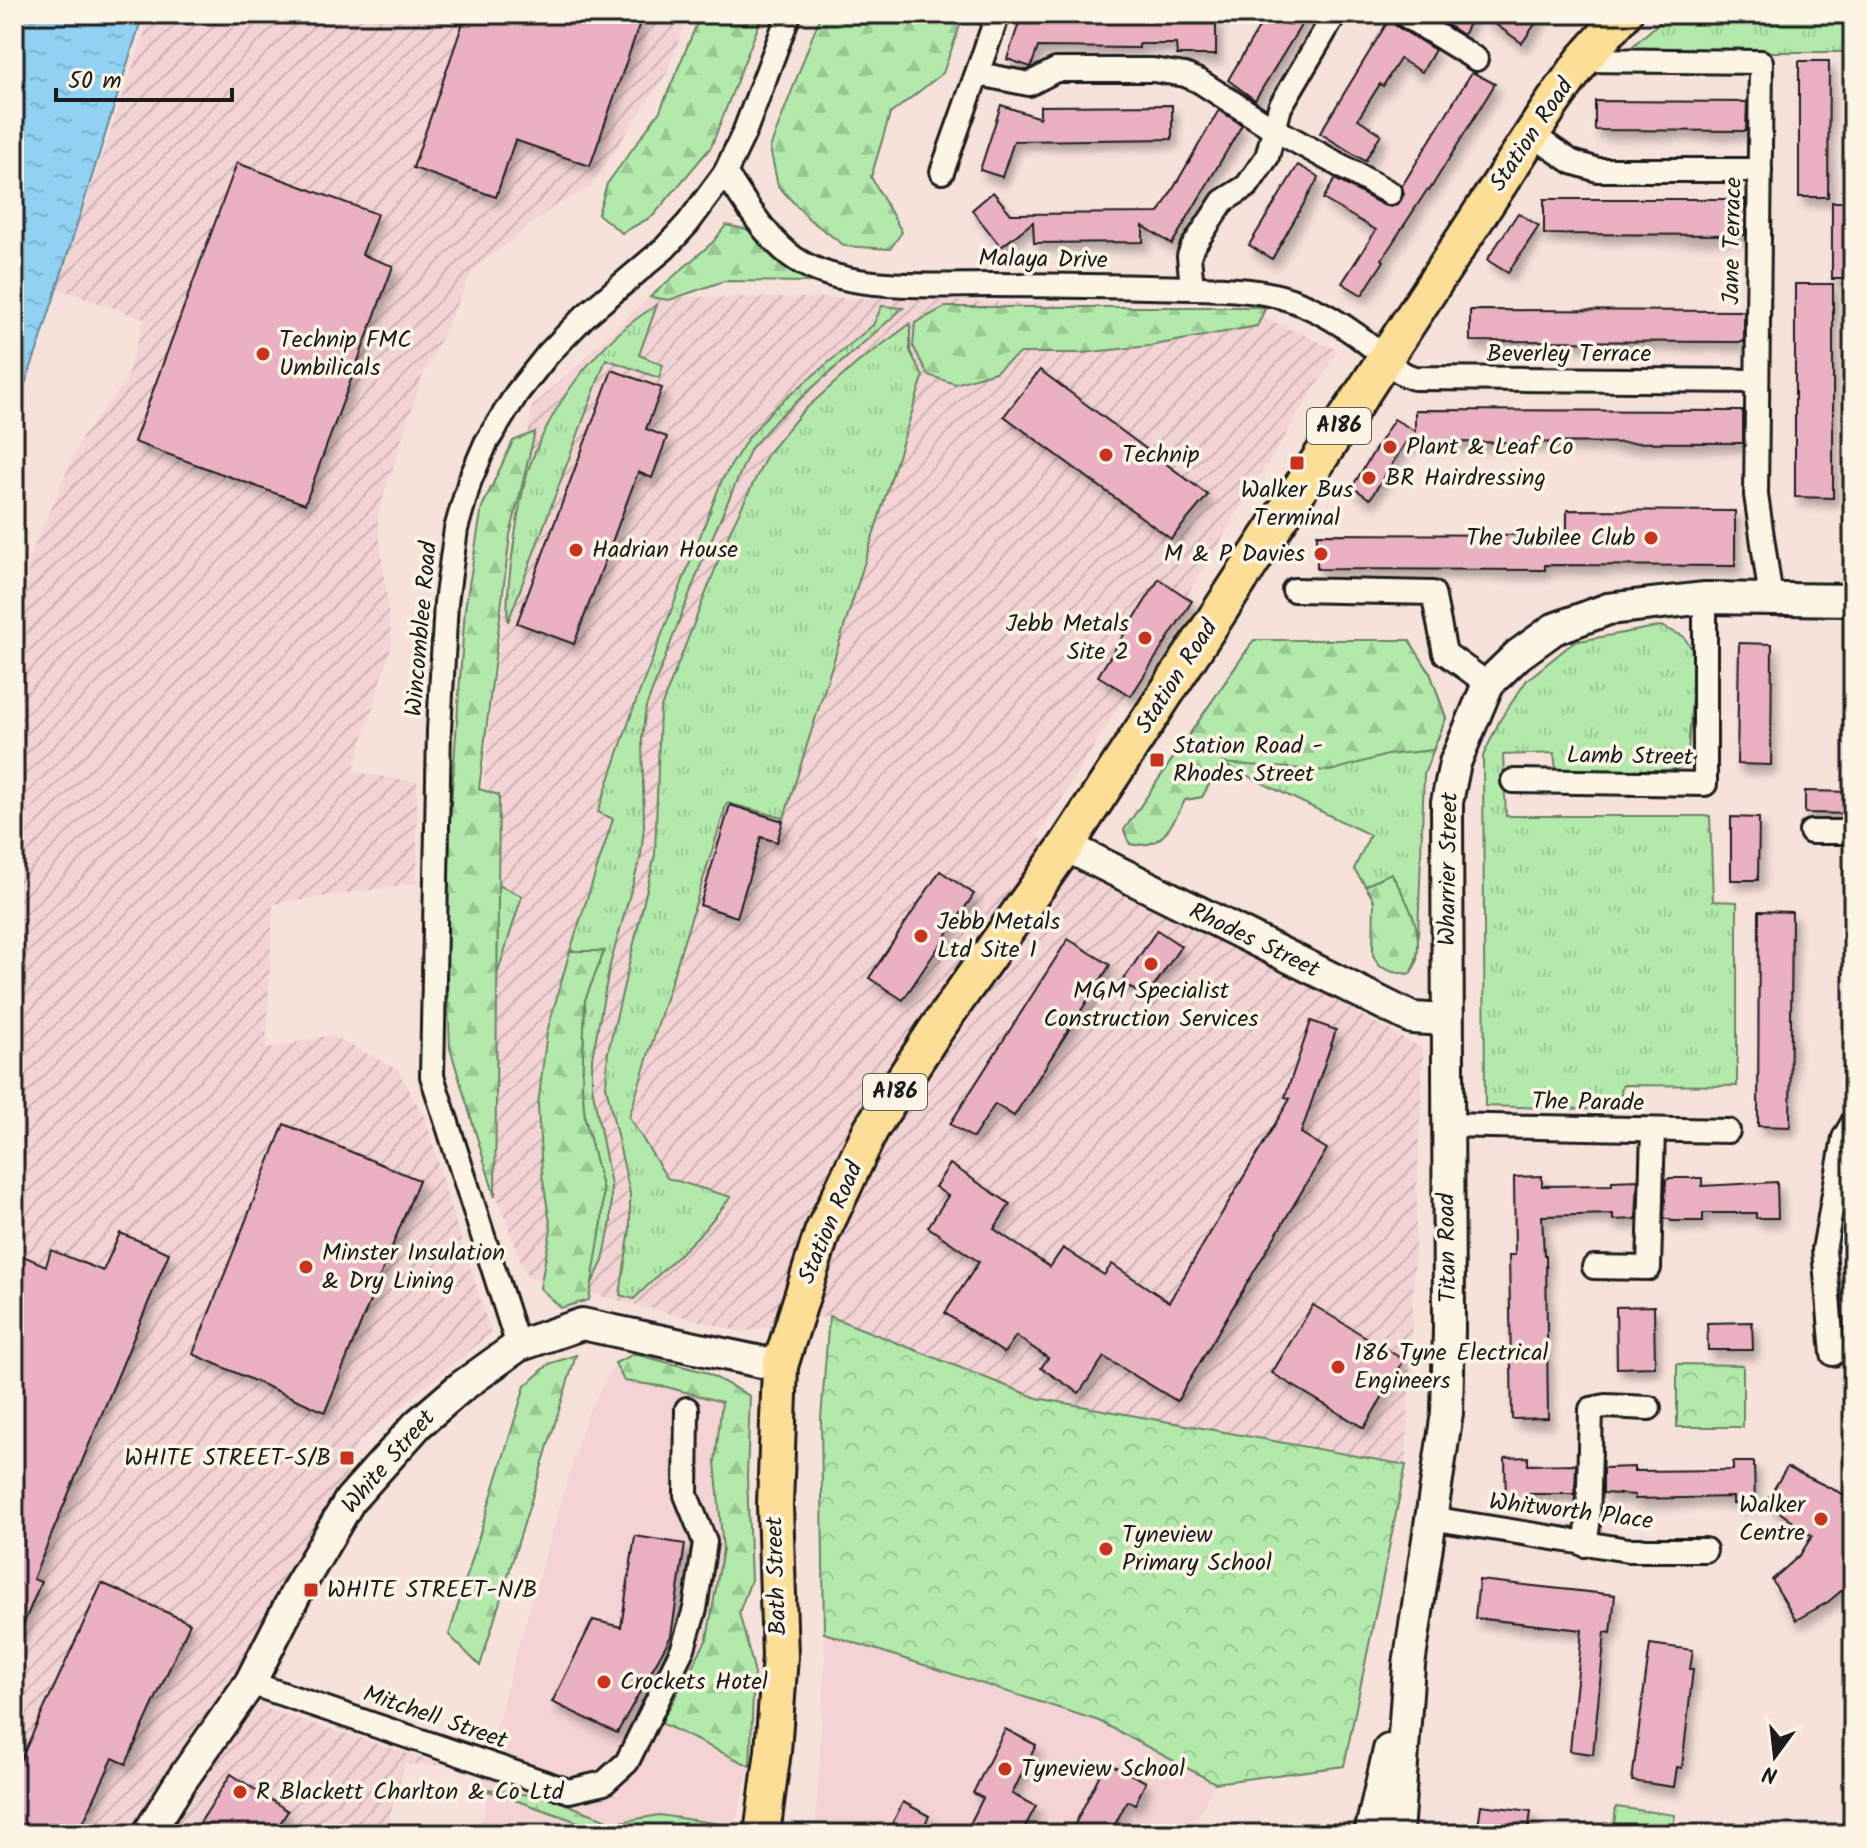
<svg xmlns="http://www.w3.org/2000/svg" width="1867" height="1848" viewBox="0 0 1867 1848" font-family="Kalam,sans-serif">
  <style>
    .built { fill: #f3d3d4 }
    .industrial { fill: url(#industrial-furrows) }
    .grass { fill: url(#grass-tufts); stroke: #688364; stroke-width: 2 }
    .forest { fill: url(#forest-firs); stroke: #688364; stroke-width: 2 }
    .park { fill: url(#park-crowns); stroke: #688364; stroke-width: 2 }
    .water { fill: url(#water-ripples); stroke: #62899c; stroke-width: 2 }
    .building { fill: #eab1c3; stroke: #1c1c1c; stroke-width: 2; filter: url(#shadow) }
    .lines { fill: none; stroke-linecap: round; stroke-linejoin: round }
    .street-casing { stroke: #1c1c1c; stroke-width: 28 }
    .secondary-casing { stroke: #1c1c1c; stroke-width: 36 }
    .primary-casing { stroke: #1c1c1c; stroke-width: 40 }
    .street { stroke: #fcf5e5; stroke-width: 22 }
    .secondary { stroke: #fcf5e5; stroke-width: 30 }
    .primary { stroke: #fdde96; stroke-width: 34 }
    .poi-dot { fill: #c8321e; stroke: #fcf5e5; stroke-width: 3 }
    .labels { text-anchor: middle; dominant-baseline: central; stroke-width: 7; stroke-linejoin: round; paint-order: stroke }
    .shield { fill: #fcf5e5; stroke: #5f5d58; stroke-width: 2 }
    .shield-label { font-size: 22px; font-weight: bold; fill: #1c1c1c }
    .street-label { font-size: 24px; fill: #1c1c1c; stroke: #fcf5e5 }
    .poi-label { font-size: 24px; fill: #1c1c1c; stroke: #fcf5e5; text-anchor: start }
  </style>
  <defs>
    <pattern id="industrial-furrows" width="10" height="10" patternUnits="userSpaceOnUse" patternTransform="scale(2)"><rect width="10" height="10" fill="#f3d3d4"/><path d="M-1 1l2-2M0 10L10 0M9 11l2-2" fill="none" stroke="#d0b5b5"/></pattern>
    <pattern id="grass-tufts" width="24" height="20" patternUnits="userSpaceOnUse" patternTransform="scale(2)"><rect width="24" height="20" fill="#b3eaac"/><path d="M3 7l-1-3M5 7V3M7 7l1-3M15 17l-1-3M17 17v-4M19 17l1-3" fill="none" stroke="#99c893"/></pattern>
    <pattern id="forest-firs" width="22" height="20" patternUnits="userSpaceOnUse" patternTransform="scale(2)"><rect width="22" height="20" fill="#b3eaac"/><path d="M5 1l3.5 6h-7zM16 11l3.5 6h-7z" fill="#99c893"/></pattern>
    <pattern id="park-crowns" width="20" height="18" patternUnits="userSpaceOnUse" patternTransform="scale(2)"><rect width="20" height="18" fill="#b3eaac"/><path d="M2 6a3 3 0 1 1 6 0M12 15a3 3 0 1 1 6 0" fill="none" stroke="#99c893"/></pattern>
    <pattern id="water-ripples" width="26" height="14" patternUnits="userSpaceOnUse" patternTransform="scale(2)"><rect width="26" height="14" fill="#91d1f2"/><path d="M2 4q2-2 4 0t4 0M15 11q2-2 4 0t4 0" fill="none" stroke="#7cb3cf"/></pattern>
    <filter id="shadow"><feDropShadow dx="5" dy="8" stdDeviation="4" flood-color="#0004"/></filter>
  </defs>
  <rect width="100%" height="100%" fill="#f7e1db"/>
  <filter id="ink" filterUnits="userSpaceOnUse"><feTurbulence type="fractalNoise" baseFrequency=".0125" numOctaves="2"/><feDisplacementMap in="SourceGraphic" scale="16" xChannelSelector="R" yChannelSelector="G"/><feConvolveMatrix kernelMatrix="1 2 1 2 8 2 1 2 1" color-interpolation-filters="sRGB"/></filter>
  <g filter="url(#ink)">
    <!-- built -->
    <g class="built">
      <path d="M615,1363L625,1381L667,1387L723,1401L715,1462L723,1549L707,1639L661,1723L750,1766L734,1826L659,1815L615,1823L550,1798L485,1790L613,1834H474L487,1807L480,1788L513,1665L587,1414Z"/>
      <path d="M1037,1398L1406,1465L1344,1766L1215,1783L1189,1834H815L825,1667L821,1419Z"/>
    </g>
    <!-- industrial -->
    <g class="industrial">
      <path d="M151,14H688L668,71L590,187L556,205L473,270L421,380L377,516L392,644L353,772L417,782V883L273,904L266,1049L331,1035L398,1070L427,1122L441,1176L491,1333L358,1442L267,1709L445,1765L405,1764L384,1834H14V705L30,556L82,437L124,383L145,319L56,288Z"/>
      <path d="M650,297L858,298L1246,310L1338,350L1038,837L1423,1049L1406,1465L1037,1398L829,1316L743,1332L527,1277L489,1176L472,889L493,692L532,407Z"/>
    </g>
    <!-- grass -->
    <g class="grass">
      <path d="M1669,14H1853V52H1626Z"/>
      <path d="M657,305L639,355L663,365L659,378L606,359L508,622C506,598 510,573 513,549C517,522 521,491 530,465C553,402 599,340 657,305Z"/>
      <path d="M882,306L903,308L777,419L751,448L703,559L646,707L642,738L644,826L641,855L610,965L592,1058V1086L611,1185V1222L603,1261L591,1285L602,1222L603,1191L585,1119L582,1085L585,1000L604,952L570,951L613,819L598,812L636,701L722,480L748,438L771,411L873,325Z"/>
      <path d="M910,324V351L923,377L784,818L727,803L629,1117L667,1178L731,1197L703,1231L634,1299L620,1295L630,1229V1193L606,1086L608,1052L655,855L660,710L731,529L768,453L802,412L856,364Z"/>
      <path d="M1661,626L1683,636L1695,653L1688,753L1682,766L1671,771L1556,770L1554,753L1503,755L1506,816H1710L1713,901L1737,902V1086L1622,1085L1619,1110L1485,1106L1483,756L1500,720L1527,680L1574,642Z"/>
      <path d="M1254,640H1409L1430,673L1446,718L1424,774L1417,962L1410,974C1352,968 1381,941 1374,902C1372,892 1360,879 1354,869L1370,835L1221,763L1202,797L1185,800C1171,825 1164,850 1130,844L1124,830Z"/>
      <path d="M498,885L522,896L497,975Z"/>
      <path d="M1616,1807L1675,1815L1672,1834H1613Z"/>
    </g>
    <!-- forest -->
    <g class="forest">
      <path d="M701,14H763L711,147L653,216L622,233L598,214L607,184L660,111Z"/>
      <path d="M821,14H964L943,73L890,114L871,177L902,232L890,249L845,246L809,219L778,186L770,148Z"/>
      <path d="M726,225L749,230L809,282L724,281L669,300L650,297L713,242Z"/>
      <path d="M945,307H1266L1257,326L1149,346L1082,353H1020L995,372L955,384L928,375L913,346L915,323Z"/>
      <path d="M535,432L510,535L479,789L499,795L495,1197L450,1048L444,903L465,609L482,507L513,441Z"/>
      <path d="M1254,640H1409L1430,673L1446,718L1433,750L1387,755L1330,771L1221,763L1202,797L1185,800C1171,825 1164,850 1130,844L1124,830Z"/>
      <path d="M1391,873C1409,904 1430,939 1410,974L1393,972L1379,966L1373,955L1374,900L1365,886Z"/>
      <path d="M570,951H604L585,1000L582,1085L585,1119L603,1191L602,1222L589,1300L561,1308L540,1288L551,1229L542,1174L538,1105L547,1032Z"/>
      <path d="M634,1354L705,1372L750,1396L747,1477L751,1580L739,1613L754,1669L750,1766L661,1723L707,1639L723,1549L715,1462L722,1402L667,1387L624,1381L615,1363Z"/>
      <path d="M576,1355L480,1666L449,1635L525,1386L549,1364Z"/>
      <path d="M480,1788L550,1798L615,1823L659,1815L734,1826L733,1834H613Z"/>
    </g>
    <!-- park -->
    <g class="park">
      <path d="M829,1316L1037,1398L1406,1465L1344,1766L1215,1783L1099,1721L824,1633L821,1419Z"/>
      <path d="M1677,1364L1743,1365V1427H1677Z"/>
    </g>
    <!-- water -->
    <path class="water" d="M14,14H143L40,342L14,415Z"/>
    <!-- building -->
    <g class="building">
      <path d="M466,14H643L590,166L515,140L496,197L413,168Z"/>
      <path d="M1022,14H1182V20H1216V55H1177L1176,44H1139V48L1038,47L1031,67L1007,59Z"/>
      <path d="M1267,14H1308L1255,100L1228,80Z"/>
      <path d="M1430,14H1474L1463,35Z"/>
      <path d="M1481,14H1542L1522,43Z"/>
      <path d="M1390,18L1396,26L1435,50L1422,72L1400,59L1383,86L1380,84L1358,119L1381,134L1365,161L1320,133Z"/>
      <path d="M1799,61H1829L1828,197H1799Z"/>
      <path d="M1472,72L1495,84L1429,191L1427,190L1382,259L1384,261L1362,295L1342,283L1376,230L1323,199L1335,179L1383,205L1391,207L1398,204L1404,194L1402,186Z"/>
      <path d="M1595,101L1747,102L1746,131L1595,130Z"/>
      <path d="M1001,105L1040,118V106L1172,105V139L1014,141L1002,177L980,170Z"/>
      <path d="M1219,110L1242,125L1172,244L1143,226V242L1034,243L1033,222L1001,247L972,210L993,192L1011,214L1159,213Z"/>
      <path d="M237,163L377,214L362,255L393,266L305,504L134,442Z"/>
      <path d="M1298,165L1319,177L1272,259L1249,245Z"/>
      <path d="M1544,199H1745V235L1544,234Z"/>
      <rect x="1832" y="202" width="21" height="77"/>
      <path d="M1518,213L1539,226L1508,273L1487,260Z"/>
      <path d="M1795,284H1833V498L1795,497Z"/>
      <path d="M1470,310L1744,311V342L1470,341Z"/>
      <path d="M612,370L662,388L646,429L667,437L652,478L638,472L574,644L517,623Z"/>
      <path d="M1040,370L1208,495L1171,539L1004,416Z"/>
      <path d="M1415,410L1743,411V443L1406,442L1370,499L1352,487L1394,419L1415,431Z"/>
      <path d="M1567,510L1735,511V566L1545,565V570L1317,569V534L1567,535Z"/>
      <path d="M1159,579L1192,601L1131,696L1098,676Z"/>
      <path d="M1739,643L1772,644L1771,765L1737,764Z"/>
      <path d="M1805,791L1853,792V814L1805,813Z"/>
      <path d="M730,805L783,821L777,842L761,837L737,917L700,905Z"/>
      <path d="M1731,817L1759,818L1758,880H1731Z"/>
      <path d="M940,871L974,894L903,1000L869,978Z"/>
      <path d="M1759,911L1792,912L1790,1127L1758,1126Z"/>
      <path d="M1157,930L1181,946L1146,998L1122,982Z"/>
      <path d="M1068,939L1110,965L1014,1116L995,1104L973,1138L950,1124Z"/>
      <path d="M1311,1021L1336,1030L1301,1133L1327,1149L1177,1401L1104,1357L1079,1393L1041,1368L1048,1358L1016,1336L1004,1353L945,1313L979,1262L928,1227L948,1196L935,1187L950,1164L1010,1204L994,1229L1050,1267L1063,1248L1104,1275L1112,1264L1169,1302L1290,1099L1285,1097Z"/>
      <path d="M284,1124L419,1180L325,1412L193,1354Z"/>
      <path d="M1542,1176V1186L1612,1185V1181L1638,1180L1636,1219L1613,1220V1214L1542,1216L1544,1255H1546L1548,1418L1512,1419L1509,1255H1515L1514,1177Z"/>
      <path d="M1670,1178H1702V1186L1777,1182L1778,1218H1756V1213H1703V1221H1671L1670,1219H1664L1666,1180Z"/>
      <path d="M120,1233L169,1253L33,1579L41,1582L14,1647V1252L46,1266L51,1250L103,1271Z"/>
      <path d="M1313,1305L1404,1360L1364,1428L1272,1373Z"/>
      <path d="M1654,1306L1655,1367L1617,1368L1616,1307Z"/>
      <path d="M1752,1322L1753,1350H1708L1707,1323Z"/>
      <path d="M1528,1457V1465L1576,1464L1575,1494H1527L1528,1501L1506,1502L1505,1458Z"/>
      <path d="M1733,1462H1754L1755,1504H1733V1497L1635,1499V1495L1603,1493V1468L1634,1467V1471L1733,1470Z"/>
      <path d="M1787,1467L1853,1499V1581L1828,1602L1796,1620L1772,1580L1800,1555L1812,1536L1766,1502Z"/>
      <path d="M635,1536L685,1544L671,1636L617,1733L552,1702L593,1620L621,1627Z"/>
      <path d="M1479,1580L1615,1595L1611,1633L1605,1632L1593,1754L1570,1751L1582,1630L1475,1618Z"/>
      <path d="M102,1583L190,1623L126,1764L113,1758L78,1834H14V1774Z"/>
      <path d="M1650,1644L1693,1650L1690,1669H1693L1682,1768L1677,1767L1674,1787L1632,1781Z"/>
      <path d="M1005,1729L1036,1745L1012,1794L1036,1806L1021,1834H965L983,1798L973,1793Z"/>
      <path d="M1106,1762L1146,1782L1135,1804L1127,1801L1110,1834H1070Z"/>
      <path d="M231,1774L288,1811L273,1834H193Z"/>
      <path d="M903,1802L929,1816L920,1834H887Z"/>
      <path d="M1481,1805L1531,1811L1528,1834H1477Z"/>
    </g>
    <g class="lines">
      <!-- street casing -->
      <g class="street-casing">
        <g id="street">
          <path d="M1403,14L1476,59"/>
          <path d="M1583,60L1761,62L1756,495L1771,599"/>
          <path d="M979,74L1029,84L1056,70H1153L1185,75L1199,81L1274,129L1390,193"/>
          <path d="M1531,134L1572,162L1598,170H1760"/>
          <path d="M942,172L998,14"/>
          <path d="M725,173C745,201 765,238 794,258C843,292 931,285 990,285C1042,285 1095,286 1148,287C1187,288 1230,287 1269,294C1306,301 1342,323 1371,346C1386,357 1395,373 1414,378L1757,381"/>
          <path d="M1192,288L1189,256L1192,248L1223,201L1247,186L1267,157L1280,107L1335,14"/>
          <path d="M1294,590L1433,593L1445,653L1488,684"/>
          <path d="M1513,781L1705,784V598"/>
          <path d="M1811,832H1853"/>
          <path d="M1447,1125L1728,1131"/>
          <path d="M1594,1267L1649,1268L1653,1130"/>
          <path d="M518,1346L432,1076L439,730L446,603L456,529L470,480L486,443L517,393L548,354L585,316L665,248L688,223L725,173L744,133L789,14"/>
          <path d="M1833,1354L1824,1250L1844,1138L1853,1122"/>
          <path d="M1430,1518L1628,1550H1705"/>
          <path d="M1585,1545L1588,1525L1591,1409L1606,1406L1649,1408"/>
          <path d="M250,1683L569,1791L604,1783L627,1762L683,1648L695,1609L705,1542L686,1495L687,1409"/>
        </g>
      </g>
      <!-- secondary casing -->
      <g class="secondary-casing">
        <g id="secondary">
          <path d="M1066,846L1412,1018L1447,1020"/>
          <path d="M148,1834L181,1781L250,1683L299,1587L350,1500L418,1424L461,1387L518,1346L582,1324L780,1366"/>
          <path d="M1370,1834L1389,1750"/>
          <path d="M1397,1834L1409,1665L1447,1413L1449,1329L1447,802L1455,763L1488,684L1518,655L1554,629L1608,609L1705,598L1853,600"/>
        </g>
      </g>
      <!-- primary casing -->
      <g class="primary-casing">
        <path id="primary" d="M762,1834L773,1751L780,1656L775,1505L780,1366L822,1233L871,1129L935,1031L1066,846L1551,105L1583,60L1624,14"/>
      </g>
      <!-- street -->
      <use href="#street" class="street"/>
      <!-- secondary -->
      <use href="#secondary" class="secondary"/>
      <!-- primary -->
      <use href="#primary" class="primary"/>
    </g>
  </g>
  <!-- markers -->
  <g class="poi-dot">
    <circle cx="263" cy="354" r="8"/>
    <circle cx="1390" cy="447" r="8"/>
    <circle cx="1106" cy="455" r="8"/>
    <rect x="1289" y="455" width="16" height="16" rx="4"/>
    <circle cx="1369" cy="478" r="8"/>
    <circle cx="1651" cy="538" r="8"/>
    <circle cx="576" cy="550" r="8"/>
    <circle cx="1321" cy="554" r="8"/>
    <circle cx="1145" cy="638" r="8"/>
    <rect x="1149" y="752" width="16" height="16" rx="4"/>
    <circle cx="921" cy="936" r="8"/>
    <circle cx="1151" cy="964" r="8"/>
    <circle cx="306" cy="1267" r="8"/>
    <circle cx="1338" cy="1367" r="8"/>
    <rect x="339" y="1450" width="16" height="16" rx="4"/>
    <circle cx="1821" cy="1519" r="8"/>
    <circle cx="1106" cy="1549" r="8"/>
    <rect x="303" y="1582" width="16" height="16" rx="4"/>
    <circle cx="604" cy="1682" r="8"/>
    <circle cx="1005" cy="1769" r="8"/>
    <circle cx="240" cy="1792" r="8"/>
  </g>
  <g class="labels">
    <!-- shield labels -->
    <g class="shield">
      <rect x="1307" y="408" width="64" height="36" rx="6"/>
      <rect x="863" y="1074" width="64" height="36" rx="6"/>
    </g>
    <g class="shield-label">
      <text x="1339" y="426">A186</text>
      <text x="895" y="1092">A186</text>
    </g>
    <!-- street labels -->
    <g class="street-label">
      <text transform="translate(1532 135) rotate(-56)">Station Road</text>
      <text transform="translate(1733 241) rotate(-89)">Jane Terrace</text>
      <text transform="translate(1043 260) rotate(1)">Malaya Drive</text>
      <text x="1569" y="354">Beverley Terrace</text>
      <text transform="translate(422 629) rotate(-85)">Wincomblee Road</text>
      <text transform="translate(1177 677) rotate(-57)">Station Road</text>
      <text transform="translate(1630 757) rotate(1)">Lamb Street</text>
      <text transform="translate(1449 869) rotate(-89)">Wharrier Street</text>
      <text transform="translate(1254 941) rotate(26)">Rhodes Street</text>
      <text transform="translate(1588 1103) rotate(1)">The Parade</text>
      <text transform="translate(831 1223) rotate(-67)">Station Road</text>
      <text transform="translate(1448 1248) rotate(-91)">Titan Road</text>
      <text transform="translate(389 1462) rotate(-49)">White Street</text>
      <text transform="translate(1571 1512) rotate(7)">Whitworth Place</text>
      <text transform="translate(777 1576) rotate(-92)">Bath Street</text>
      <text transform="translate(435 1718) rotate(19)">Mitchell Street</text>
    </g>
    <!-- poi labels -->
    <g class="poi-label">
      <text x="279" y="340">Technip FMC<tspan x="279" dy="28">Umbilicals</tspan></text>
      <text x="1406" y="447">Plant &amp; Leaf Co</text>
      <text x="1122" y="455">Technip</text>
      <text x="1385" y="478">BR Hairdressing</text>
      <text x="1297" y="490" text-anchor="middle">Walker Bus<tspan x="1297" dy="28">Terminal</tspan></text>
      <text x="1635" y="538" text-anchor="end">The Jubilee Club</text>
      <text x="592" y="550">Hadrian House</text>
      <text x="1305" y="554" text-anchor="end">M &amp; P Davies</text>
      <text x="1129" y="624" text-anchor="end">Jebb Metals<tspan x="1129" dy="28">Site 2</tspan></text>
      <text x="1173" y="746">Station Road -<tspan x="1173" dy="28">Rhodes Street</tspan></text>
      <text x="937" y="922">Jebb Metals<tspan x="937" dy="28">Ltd Site 1</tspan></text>
      <text x="1151" y="991" text-anchor="middle">MGM Specialist<tspan x="1151" dy="28">Construction Services</tspan></text>
      <text x="322" y="1253">Minster Insulation<tspan x="322" dy="28">&amp; Dry Lining</tspan></text>
      <text x="1354" y="1353">186 Tyne Electrical<tspan x="1354" dy="28">Engineers</tspan></text>
      <text x="331" y="1458" text-anchor="end">WHITE STREET-S/B</text>
      <text x="1805" y="1505" text-anchor="end">Walker<tspan x="1805" dy="28">Centre</tspan></text>
      <text x="1122" y="1535">Tyneview<tspan x="1122" dy="28">Primary School</tspan></text>
      <text x="327" y="1590">WHITE STREET-N/B</text>
      <text x="620" y="1682">Crockets Hotel</text>
      <text x="1021" y="1769">Tyneview School</text>
      <text x="256" y="1792">R Blackett Charlton &amp; Co Ltd</text>
    </g>
  </g>
  <!-- margin -->
  <rect width="1867" height="1848" fill="none" stroke="#fcf5e5" stroke-width="48"/>
  <rect x="24" y="24" width="1819" height="1800" fill="none" stroke="#1c1c1c" stroke-width="3" filter="url(#ink)"/>
  <!-- north arrow -->
  <g transform="translate(1775 1756) rotate(195)" stroke="#fcf5e5" stroke-width="6" paint-order="stroke">
  <path d="M0-6L14 30L0 20L-14 30Z" fill="#1c1c1c"/>
  <text y="-12" font-size="22" font-weight="bold" text-anchor="middle" fill="#1c1c1c">N</text>
  </g>
  <!-- scale -->
  <path d="M56 88v12h176v-12" fill="none" stroke="#1c1c1c" stroke-width="4"/>
  <text x="68" y="88" font-size="24" fill="#1c1c1c" stroke="#fcf5e5" stroke-width="6" paint-order="stroke">50 m</text>
</svg>
